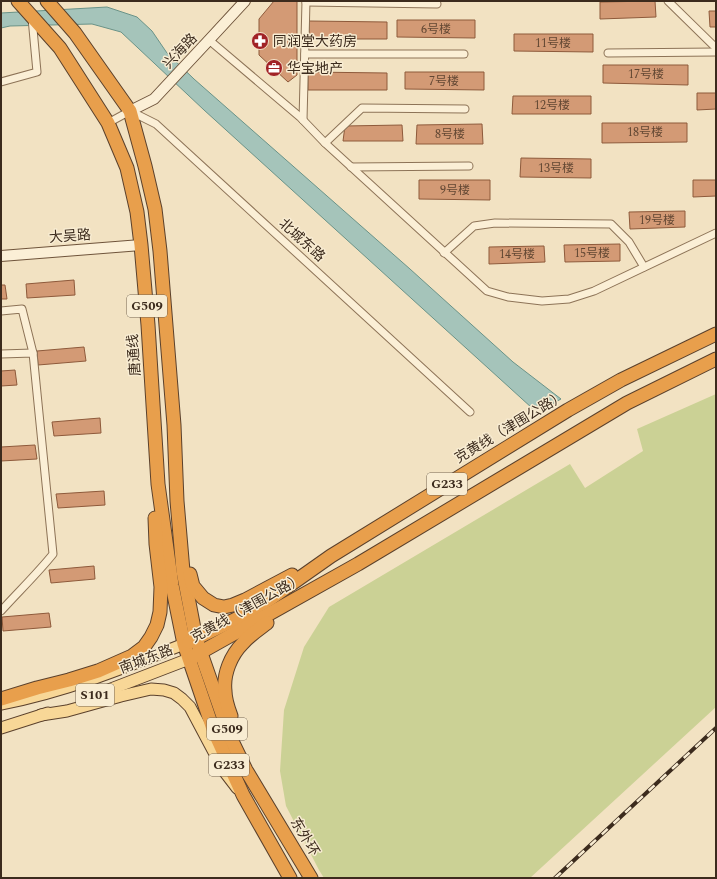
<svg xmlns="http://www.w3.org/2000/svg" width="717" height="879" viewBox="0 0 717 879" font-family="Spectral,'Noto Sans SC',serif">
  <style>
    .green { fill: #cbd195 }
    .water { fill: #a5c4ba; stroke: #6a9388 }
    .building { fill: #d39a75; stroke: #8e5a3b }
    .lines { fill: none; stroke-linecap: round; stroke-linejoin: round }
    .street-casing { stroke: #8d7357; stroke-width: 9 }
    .secondary-casing { stroke: #6f543b; stroke-width: 12 }
    .primary-casing { stroke: #5b412c; stroke-width: 13 }
    .highway-casing { stroke: #5b412c; stroke-width: 15 }
    .street { stroke: #fbefd6; stroke-width: 7 }
    .secondary { stroke: #fbefd6; stroke-width: 10 }
    .primary { stroke: #f8d797; stroke-width: 11 }
    .highway { stroke: #e89f4c; stroke-width: 13 }
    .rail-casing { stroke: #3c2b1d; stroke-width: 4 }
    .rail { stroke: #f8ecd2; stroke-width: 2.5; stroke-dasharray: 8; stroke-linecap: butt }
    .labels { text-anchor: middle; dominant-baseline: central; stroke-width: 3; stroke-linejoin: round; paint-order: stroke }
    .number-label { font-size: 12px; fill: #624733 }
    .shield { fill: #f8ecd2; stroke: #746553; stroke-width: 1 }
    .shield-label { font-size: 13px; font-weight: bold; fill: #3c2b1d }
    .poi-label { font-size: 14px; fill: #3c2b1d; stroke: #f8ecd2; text-anchor: start }
    .street-label { font-size: 14px; fill: #3c2b1d; stroke: #f8ecd2 }
  </style>
  <rect width="100%" height="100%" fill="#f2e2c2"/>
  <!-- green -->
  <path class="green" d="M716,394V707L530,878H324L319,870L286,806L280,771L284,710L304,647L329,607L570,464L585,488L643,451L637,429Z"/>
  <!-- water -->
  <path class="water" d="M107,7L137,17L152,31L167,53L194,79L410,269L513,362L561,399L548,406L532,408L204,110L121,32L92,24L10,26L1,28V13Z"/>
  <!-- building -->
  <g class="building">
    <path d="M274,1H297V75L288,82L259,55V19Z"/>
    <path d="M655,1L656,17L600,19V2Z"/>
    <path d="M709,11H716V27H710Z"/>
    <path d="M397,20H475V38L397,37Z"/>
    <path d="M309,21L387,22V39H309Z"/>
    <path d="M514,34H593V52L514,51Z"/>
    <path d="M603,65H688V85L603,83Z"/>
    <path d="M308,72L387,73V90H308Z"/>
    <path d="M405,72H484V90L405,89Z"/>
    <path d="M697,93H716V109L697,110Z"/>
    <path d="M513,96H591V114H512Z"/>
    <path d="M602,123H687V142L602,143Z"/>
    <path d="M482,124L483,144H416L417,125Z"/>
    <path d="M402,125L403,141H343L345,126Z"/>
    <path d="M521,158L591,159V178L520,177Z"/>
    <path d="M419,180H490V200L419,199Z"/>
    <path d="M693,180H716V196L693,197Z"/>
    <path d="M685,211V227L630,229L629,212Z"/>
    <path d="M620,244V261L565,262L564,245Z"/>
    <path d="M544,246L545,262L489,264V247Z"/>
    <path d="M74,280L75,295L27,298L26,284Z"/>
    <path d="M1,285H5L7,299H1Z"/>
    <path d="M84,347L86,361L38,365L37,351Z"/>
    <path d="M15,370L17,385L1,386V371Z"/>
    <path d="M100,418L101,433L54,436L52,422Z"/>
    <path d="M35,445L37,459L1,461V447Z"/>
    <path d="M104,491L105,505L58,508L56,494Z"/>
    <path d="M94,566L95,579L51,583L49,570Z"/>
    <path d="M49,613L51,627L3,631L2,617Z"/>
  </g>
  <g class="lines">
    <!-- street casing -->
    <g class="street-casing">
      <g id="street">
        <path d="M668,1L716,48"/>
        <path d="M306,2L437,4"/>
        <path d="M209,40L300,117L325,143L487,291L508,297L542,301L569,299L594,291L716,233"/>
        <path d="M608,53L716,52"/>
        <path d="M305,54H464"/>
        <path d="M1,82L37,72L32,18"/>
        <path d="M303,120L306,1"/>
        <path d="M108,123L130,111L156,124L470,412"/>
        <path d="M325,143L362,108L465,109"/>
        <path d="M351,167L469,166"/>
        <path d="M444,253L474,226L495,223L611,224L629,242L644,267"/>
        <path d="M1,311L22,309L33,353"/>
        <path d="M1,354L33,353L53,554C37,574 18,592 1,611"/>
      </g>
    </g>
    <!-- secondary casing -->
    <g class="secondary-casing">
      <g id="secondary">
        <path d="M130,111L154,99L209,40L245,1"/>
        <path d="M1,256L141,245"/>
      </g>
    </g>
    <!-- primary casing -->
    <g class="primary-casing">
      <g id="primary">
        <path d="M85,699L189,659"/>
        <path d="M1,704C64,692 124,668 184,644"/>
        <path d="M41,715L67,711L121,696L151,689L164,690L174,693L182,699L190,707L224,771L237,788"/>
        <path d="M1,728L48,713"/>
      </g>
    </g>
    <!-- highway casing -->
    <g class="highway-casing">
      <g id="highway">
        <path d="M18,1L60,48L108,123L127,168L137,212L141,245L148,325L158,484L172,585L184,644L213,729L243,795L290,878"/>
        <path d="M47,1L75,33L130,111L145,166L155,209L160,251L174,425L177,501L183,571L196,639L231,739L246,770L311,878"/>
        <path d="M190,574L193,586L203,598L214,605L224,607L233,605L245,600L292,575"/>
        <path d="M189,642L238,618L270,599L331,556L568,410L621,380L716,334"/>
        <path d="M194,656L358,564L627,403L716,359"/>
        <path d="M1,699L37,688L69,680L98,671L132,656L144,647L151,637L157,625L160,612L161,587L156,544L155,518"/>
        <path d="M231,716C228,708 225,700 225,691C223,674 231,655 243,643C250,635 259,629 267,623"/>
      </g>
    </g>
    <!-- street -->
    <use href="#street" class="street"/>
    <!-- secondary -->
    <use href="#secondary" class="secondary"/>
    <!-- primary -->
    <use href="#primary" class="primary"/>
    <!-- highway -->
    <use href="#highway" class="highway"/>
    <!-- rail casing -->
    <g class="rail-casing">
      <path id="rail" d="M555,878L716,728"/>
    </g>
    <!-- rail -->
    <use href="#rail" class="rail"/>
  </g>
  <!-- icons -->
  <defs>
    <g id="pharmacy-disc" transform="scale(0.9)"><circle r="9.5" fill="#a12226" stroke="#f8ecd2"/><path d="M-2-6h4v4h4v4h-4v4h-4v-4h-4v-4h4Z" fill="#fff"/></g>
    <g id="office-disc" transform="scale(0.9)"><circle r="9.5" fill="#a12226" stroke="#f8ecd2"/><path d="M-6-3h4V-5.5h4V-3h4V5H-6ZM-1-4.5V-3h2v-1.5ZM-6 0V1H6V0Z" fill="#fff"/></g>
  </defs>
  <g fill-rule="evenodd">
    <use href="#pharmacy-disc" x="260" y="41"/>
    <use href="#office-disc" x="274" y="68"/>
  </g>
  <g class="labels">
    <!-- number labels -->
    <g class="number-label">
      <text x="436" y="29">6号楼</text>
      <text x="553" y="43">11号楼</text>
      <text x="646" y="74">17号楼</text>
      <text x="444" y="81">7号楼</text>
      <text x="552" y="105">12号楼</text>
      <text x="645" y="132">18号楼</text>
      <text x="450" y="134">8号楼</text>
      <text x="556" y="168">13号楼</text>
      <text x="455" y="190">9号楼</text>
      <text x="657" y="220">19号楼</text>
      <text x="592" y="253">15号楼</text>
      <text x="517" y="254">14号楼</text>
    </g>
    <!-- shield labels -->
    <g class="shield">
      <rect x="127" y="295" width="40" height="22" rx="3"/>
      <rect x="427" y="473" width="40" height="22" rx="3"/>
      <rect x="76" y="684" width="38" height="22" rx="3"/>
      <rect x="207" y="718" width="40" height="22" rx="3"/>
      <rect x="209" y="754" width="40" height="22" rx="3"/>
    </g>
    <g class="shield-label">
      <text x="147" y="306">G509</text>
      <text x="447" y="484">G233</text>
      <text x="95" y="695">S101</text>
      <text x="227" y="729">G509</text>
      <text x="229" y="765">G233</text>
    </g>
    <!-- poi labels -->
    <g class="poi-label">
      <text x="273" y="41">同润堂大药房</text>
      <text x="287" y="68">华宝地产</text>
    </g>
    <!-- street labels -->
    <g class="street-label">
      <text transform="translate(180 51) rotate(-46)">兴海路</text>
      <text transform="translate(70 236) rotate(-4)">大吴路</text>
      <text transform="translate(302 240) rotate(42)">北城东路</text>
      <text transform="translate(134 355) rotate(-94)">唐通线</text>
      <text transform="translate(510 427) rotate(-31)">克黄线（津围公路）</text>
      <text transform="translate(247 608) rotate(-29)">克黄线（津围公路）</text>
      <text transform="translate(146 659) rotate(-21)">南城东路</text>
      <text transform="translate(305 837) rotate(59)">东外环</text>
    </g>
  </g>
  <!-- border -->
  <rect width="717" height="879" fill="none" stroke="#3c2b1d" stroke-width="4"/>
</svg>
